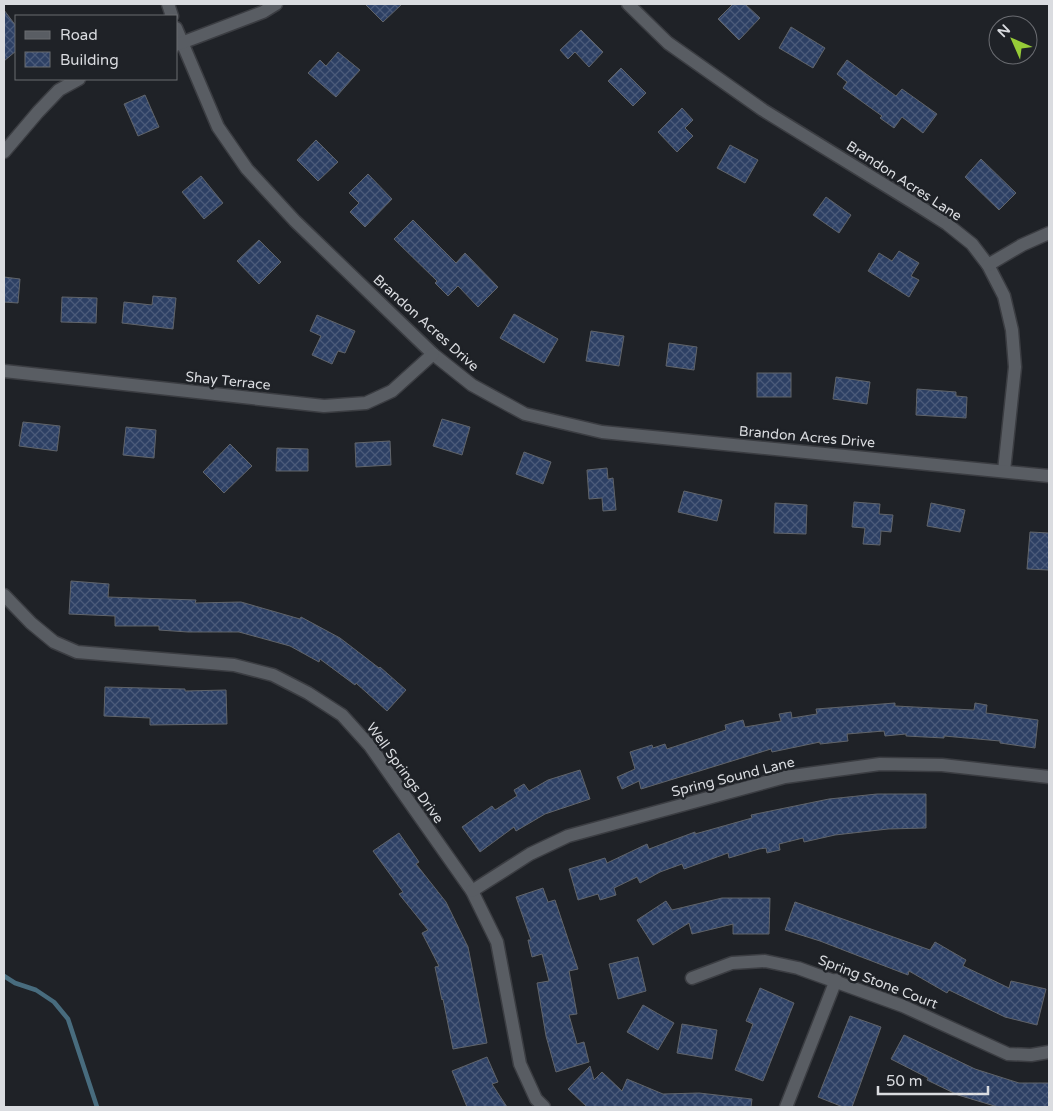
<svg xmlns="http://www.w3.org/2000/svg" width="1053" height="1111" viewBox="0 0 1053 1111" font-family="'Varela Round',sans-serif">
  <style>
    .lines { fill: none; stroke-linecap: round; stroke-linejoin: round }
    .stream { stroke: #486c7e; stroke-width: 4.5 }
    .building { fill: url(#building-cross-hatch); stroke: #60646a }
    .minor-casing { stroke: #3b3d42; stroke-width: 15 }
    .minor { stroke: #595d63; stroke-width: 12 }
    .labels { text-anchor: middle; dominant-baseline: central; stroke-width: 5; stroke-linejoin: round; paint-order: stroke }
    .street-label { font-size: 14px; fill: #dadce0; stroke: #1f2227 }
  </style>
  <defs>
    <pattern id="building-cross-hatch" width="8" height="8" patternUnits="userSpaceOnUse" patternTransform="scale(1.25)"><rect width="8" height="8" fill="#2d4064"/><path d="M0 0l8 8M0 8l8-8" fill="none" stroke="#4b5b7a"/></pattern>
  </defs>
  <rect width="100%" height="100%" fill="#1f2227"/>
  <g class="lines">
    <!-- stream -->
    <path class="stream" d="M4,976L15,983L36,990L54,1002L68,1019L97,1107"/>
  </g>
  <!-- building -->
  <g class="building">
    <path d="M365,4H402L383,22Z"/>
    <path d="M733,4H745L760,18L739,40L718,19Z"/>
    <path d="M4,10L16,26V51L4,61Z"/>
    <path d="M791,27L825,48L813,68L779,48Z"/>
    <path d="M581,30L603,52L589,67L575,52L568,59L560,50Z"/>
    <path d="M338,52L360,70L336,97L308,73L320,60L326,66Z"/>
    <path d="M847,60L896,96L902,89L937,114L923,133L902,117L894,128L880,118L882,116L843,88L847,82L837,74Z"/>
    <path d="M621,68L646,93L633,106L608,81Z"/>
    <path d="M145,95L159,127L138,136L124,104Z"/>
    <path d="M682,108L693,120L685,128L693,136L677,152L658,132Z"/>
    <path d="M316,140L338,162L318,181L297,160Z"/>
    <path d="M730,145L758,160L745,183L717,168Z"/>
    <path d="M981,159L1016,193L999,210L965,177Z"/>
    <path d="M368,174L392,199L365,227L350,212L359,203L349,193Z"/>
    <path d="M201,176L223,203L204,219L182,192Z"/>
    <path d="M826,197L851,215L839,233L813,215Z"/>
    <path d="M413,220L456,263L465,253L498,287L478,307L458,286L448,296L435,283L437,281L394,239Z"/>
    <path d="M259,240L281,262L259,284L237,261Z"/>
    <path d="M899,251L919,263L911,276L919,280L909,297L868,271L879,253L892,261Z"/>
    <path d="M4,277L20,279L18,303L4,302Z"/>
    <path d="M153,296L176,298L173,329L122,323L124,302L152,305Z"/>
    <path d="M62,297L97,298L96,323L61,322Z"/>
    <path d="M514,314L558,339L544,363L500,338Z"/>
    <path d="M317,315L355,331L345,353L338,351L332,364L312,355L321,336L310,331Z"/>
    <path d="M591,331L624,336L619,366L586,361Z"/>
    <path d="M669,343L697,347L694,370L666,366Z"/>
    <rect x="757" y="373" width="34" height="24"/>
    <path d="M836,377L870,382L867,404L833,399Z"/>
    <path d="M917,389L956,392V396L967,397L966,418L916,415Z"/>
    <path d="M442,419L470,427L462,455L433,446Z"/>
    <path d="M23,422L60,426L57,451L19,446Z"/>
    <path d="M126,427L156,430L154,458L123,455Z"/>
    <path d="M390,441L391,465L356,467L355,443Z"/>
    <path d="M230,444L252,466L224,493L203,472Z"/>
    <path d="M277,448L308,449V471H276Z"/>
    <path d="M524,452L551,462L543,484L516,474Z"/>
    <path d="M607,468L608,479L613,478L616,510L603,511L602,498L589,499L587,470Z"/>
    <path d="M684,491L722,500L717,521L678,512Z"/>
    <path d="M854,502L880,504L879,514L893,515L891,532L881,531L880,545L863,544L865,528L852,527Z"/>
    <path d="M775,503L807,505L806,534L774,533Z"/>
    <path d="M931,503L965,510L960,532L927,526Z"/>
    <path d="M1030,532L1049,533V570L1027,569Z"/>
    <path d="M71,581L109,584L108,597L196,600L195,603L241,602L300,619L301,617L340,638L379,668L380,667L406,690L387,711L356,683L355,685L320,659L319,662L290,646L239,632H188L159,630V626H115V616L69,614Z"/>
    <path d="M105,687L185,689V691L226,690L227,724L150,725V718L104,716Z"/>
    <path d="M895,703V706L974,710L975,703L987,705L986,713L1038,720L1035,748L1000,743V741L944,736V738L906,736V734L885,736L884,731L847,734L848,741L820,744V742L772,752L771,749L641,789L639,781L622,789L617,777L635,769L630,752L652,745L653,748L665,744L667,749L726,730L725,725L743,720L745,727L781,721L779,714L791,712L792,718L817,714L816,709Z"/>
    <path d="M580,770L590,799L545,814L516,831L514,827L480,852L462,827L492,806L495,810L517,796L514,790L524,784L529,791L548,780Z"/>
    <path d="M877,794H926V828L888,829L835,835L804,842L803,838L779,844L780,850L767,853L766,848L759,849L729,858L728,853L684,869L682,864L660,872L640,883L637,877L614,888L616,895L600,900L598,894L578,900L569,869L605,858L607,863L647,844L649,849L695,832V834L752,818L751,815L829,799Z"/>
    <path d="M399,833L419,862L416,864L446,902L468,947L487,1043L453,1049L443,999L442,1000L435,967L439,966L422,933L428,930L399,894L403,892L373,851Z"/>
    <path d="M543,888L548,902L555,900L578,969L569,971L577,1014L569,1015L577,1044L584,1042L589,1062L556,1072L546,1036L537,983L549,981L542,954L532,957L528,940H531L516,897Z"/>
    <path d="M722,898H770L769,934H733V924L692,934L689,923L653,945L637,920L666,901L672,910Z"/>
    <path d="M795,902L930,950L935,942L966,960L963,966L1009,988L1011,981L1046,989L1037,1025L1005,1017L949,990L947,993L909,971L908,975L820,941L785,930Z"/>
    <path d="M638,957L646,991L618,999L609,964Z"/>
    <path d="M760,988L794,1003L763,1081L735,1070L753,1024L746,1021Z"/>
    <path d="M643,1005L674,1023L658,1050L627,1032Z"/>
    <path d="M850,1016L881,1027L852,1107H843L818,1097Z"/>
    <path d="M682,1024L717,1030L712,1059L677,1053Z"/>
    <path d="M904,1035L975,1069L1019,1083H1049V1107H998L958,1095L927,1080L928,1078L891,1059Z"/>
    <path d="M487,1057L498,1082L492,1084L507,1107H467L452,1071Z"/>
    <path d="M590,1066L594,1080L602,1072L622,1091L627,1079L663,1094L699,1093L752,1099L751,1107H587L568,1089Z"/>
  </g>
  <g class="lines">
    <!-- minor casing -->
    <g class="minor-casing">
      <g id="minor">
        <path d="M168,4L172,16"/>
        <path d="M628,4L668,43L763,110L914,203L947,224L972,244L988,265L1004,296L1012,330L1015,367L1004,471"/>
        <path d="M176,28L218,127L247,169L295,221L433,354L472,385L525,414L602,432L1049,476"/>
        <path d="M176,45L263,12L276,4"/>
        <path d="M4,152L38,112L59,90L79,79"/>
        <path d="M988,265L1022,245L1049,233"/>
        <path d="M4,371L324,406L366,403L392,391L433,354"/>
        <path d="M4,595L31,623L54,642L77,652L234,665L273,675L308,693L342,715L370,746L472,891L497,942L520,1064L536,1099L544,1107"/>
        <path d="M472,891L530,854L568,836L785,777L880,764L942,765L1049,777"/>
        <path d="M692,978L732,963L765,961L798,968L903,1006L1008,1054L1031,1055L1049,1052"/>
        <path d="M786,1107L836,980"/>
      </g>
    </g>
    <!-- minor -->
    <use href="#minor" class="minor"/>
  </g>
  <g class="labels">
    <!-- street labels -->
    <g class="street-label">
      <text transform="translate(904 181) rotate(33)">Brandon Acres Lane</text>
      <text transform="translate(426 323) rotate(42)">Brandon Acres Drive</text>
      <text transform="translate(228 381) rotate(6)">Shay Terrace</text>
      <text transform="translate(807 437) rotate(5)">Brandon Acres Drive</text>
      <text transform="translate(405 773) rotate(54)">Well Springs Drive</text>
      <text transform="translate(733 777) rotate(-14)">Spring Sound Lane</text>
      <text transform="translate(878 982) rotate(21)">Spring Stone Court</text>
    </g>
  </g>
  <!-- border -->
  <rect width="1053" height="1111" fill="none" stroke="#dadce0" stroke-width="10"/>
  <!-- legend -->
  <rect x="15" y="15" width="162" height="65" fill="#1f2227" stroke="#6a6c71"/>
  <rect x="25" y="31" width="25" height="8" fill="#595d63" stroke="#6a6c71"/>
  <text x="60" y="40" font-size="15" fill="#dadce0">Road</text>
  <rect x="25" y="52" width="25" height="15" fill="url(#building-cross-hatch)" stroke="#6a6c71"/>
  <text x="60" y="65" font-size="15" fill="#dadce0">Building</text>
  <!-- north arrow -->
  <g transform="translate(1013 40) rotate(315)"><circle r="24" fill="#1f2227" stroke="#6a6c71"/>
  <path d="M0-4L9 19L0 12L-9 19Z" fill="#97cc38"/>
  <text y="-8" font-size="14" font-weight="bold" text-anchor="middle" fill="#dadce0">N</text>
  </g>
  <!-- scale -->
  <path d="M878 1086v8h110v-8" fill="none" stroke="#dadce0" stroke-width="2.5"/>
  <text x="886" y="1086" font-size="15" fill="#dadce0" stroke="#1f2227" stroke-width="4" paint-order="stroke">50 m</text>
</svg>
